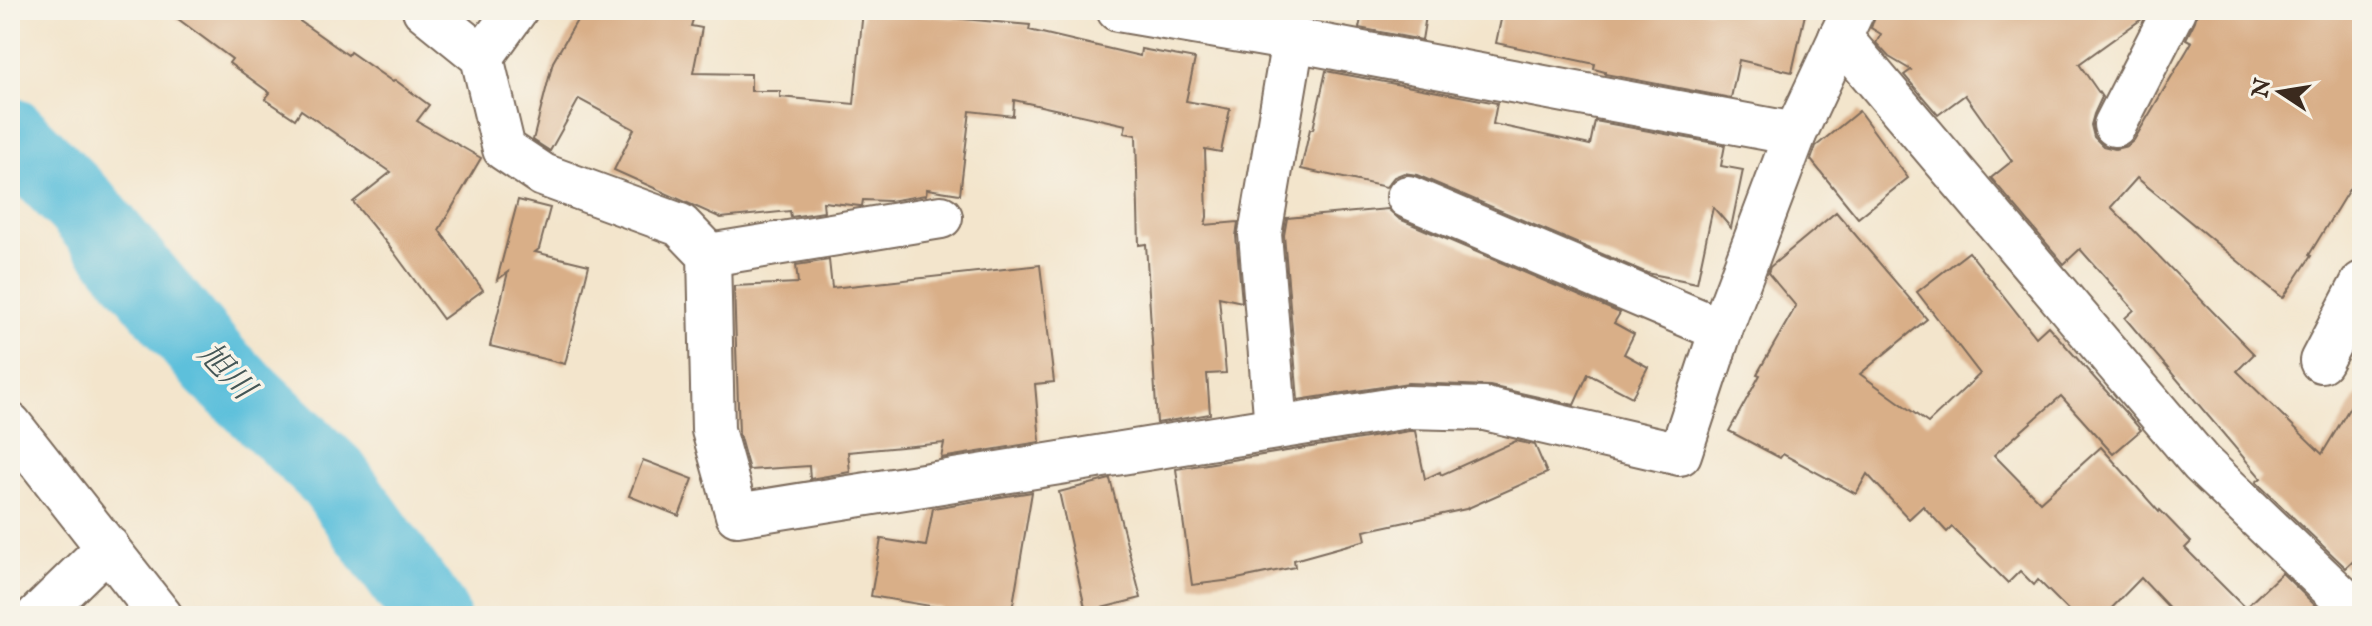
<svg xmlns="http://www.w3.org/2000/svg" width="2372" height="626" viewBox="0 0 2372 626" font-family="'IM FELL English','Noto Serif JP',serif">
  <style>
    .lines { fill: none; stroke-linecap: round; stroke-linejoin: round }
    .river { stroke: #5dc0db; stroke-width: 76 }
    .building { fill: #d9af88 }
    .minor-casing { stroke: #7b6b5b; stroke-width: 46 }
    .minor { stroke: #fff; stroke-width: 42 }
    .labels { text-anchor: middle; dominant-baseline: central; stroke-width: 7; stroke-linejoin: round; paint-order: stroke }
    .water-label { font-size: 32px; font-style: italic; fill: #455757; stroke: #f7f3e8 }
  </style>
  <rect width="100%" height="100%" fill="#f7f3e8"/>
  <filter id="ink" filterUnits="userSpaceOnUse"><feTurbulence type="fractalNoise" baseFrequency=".0125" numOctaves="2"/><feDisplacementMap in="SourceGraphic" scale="16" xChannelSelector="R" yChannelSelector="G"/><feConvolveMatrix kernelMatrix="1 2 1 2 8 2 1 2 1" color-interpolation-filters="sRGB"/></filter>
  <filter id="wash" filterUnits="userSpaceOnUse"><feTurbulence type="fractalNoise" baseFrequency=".006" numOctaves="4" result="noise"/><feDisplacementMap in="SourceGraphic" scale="32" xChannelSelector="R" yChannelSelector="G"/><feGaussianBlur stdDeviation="1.8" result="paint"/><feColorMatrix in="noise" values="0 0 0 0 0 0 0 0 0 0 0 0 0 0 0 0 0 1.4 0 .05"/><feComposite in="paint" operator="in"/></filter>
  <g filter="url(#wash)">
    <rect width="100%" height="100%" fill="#f3e5cc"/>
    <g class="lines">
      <!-- river -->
      <path class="river" d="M10,134L81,205L216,366L332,476L432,616"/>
    </g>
    <g id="blocks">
      <!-- building -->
      <g class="building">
        <path d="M166,10H284L348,55L350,52L393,82L395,80L429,105L417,121L481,158L439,230L483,290L443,319L393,251L353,202L391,172L301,110L295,119L265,99L270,93L229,63L232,59Z"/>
        <path d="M583,10H696L691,26L702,28L693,73L751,74V91H780V97L854,104L863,10H909L908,14L1030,25L1029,30L1140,56L1141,49L1195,59L1186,101L1230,109L1221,152L1205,149L1207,217L1205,225L1238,222L1236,236L1242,302L1219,297L1226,373L1207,374L1210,414L1157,423L1146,244L1139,245L1136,135L1124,133L1126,125L1014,100L1013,116L970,111L960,194L927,189L926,195L889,201L863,200L862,206H860L823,202L824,212L791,217L790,211L721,218L614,170L634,129L579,99L550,151L533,140L553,62Z"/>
        <path d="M1363,10H1427L1422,40L1359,28Z"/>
        <path d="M1503,10H1806L1792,72L1739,60L1731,98L1605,74V72L1594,69L1595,64L1496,43Z"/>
        <path d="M1877,10H2147L2143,18L2079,64L2102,97L2094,114L2091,125L2094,137L2103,146L2115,149L2127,146L2134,140L2192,42L2186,39L2195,21L2198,10H2362V168L2309,255L2311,256L2283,298L2137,178L2111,207L2254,354L2237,371L2322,454L2362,387V553L2346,568L2256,482L2261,478L2125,318L2134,310L2080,249L2064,264L1991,178L2012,161L1965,95L1938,115L1904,75L1911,70L1889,57L1876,43L1881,34L1871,28Z"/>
        <path d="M1326,71L1497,103L1493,124L1590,145L1595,121L1725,145L1721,166L1743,170L1731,228L1713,207L1697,283L1647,273L1417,175L1404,173L1394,177L1386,187L1301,169L1310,129H1313Z"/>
        <path d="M1859,111L1908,178L1858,218L1811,160L1816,146Z"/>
        <path d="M518,200L550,208L539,249L535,252L589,265L565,364L490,346L508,272L497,280Z"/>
        <path d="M1388,209L1399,219L1620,313L1614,323L1634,334L1624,354L1648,367L1632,397L1588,374L1574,405L1490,386L1408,383L1298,400L1284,235L1287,218Z"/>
        <path d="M1836,212L1927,319L1860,374L1928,423L1980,374L1917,292L1969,252L2036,337L2048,326L2141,430L2113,454L2061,396L1994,455L2040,502L2101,447L2159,512L2160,510L2191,542L2185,548L2245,608L2282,573L2326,616H2177L2141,578L2104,616H2074L2038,580L2034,585L2020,571L2008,583L1952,527L1947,532L1923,506L1909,519L1867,474L1856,494L1783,454L1780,458L1729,431L1760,375L1757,374L1796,306L1768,273L1770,267Z"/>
        <path d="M829,260L832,288L1040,265L1054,382L1035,384L1040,442L941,458L944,443L848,452L850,472L810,479L809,466L749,470L739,434L734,286L798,283L796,265Z"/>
        <path d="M1409,431H1415L1425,479L1440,472L1441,475L1516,441L1535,445L1547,473L1466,509L1364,531L1366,540L1294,560L1295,567L1232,580L1192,585L1176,469Z"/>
        <path d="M643,460L693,479L679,516L629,496Z"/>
        <path d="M1110,479L1141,598L1086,612L1059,492Z"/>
        <path d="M1032,492L1011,616H940L942,608L871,596L881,539L926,546L933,508Z"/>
      </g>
    </g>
  </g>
  <g filter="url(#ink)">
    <use href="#blocks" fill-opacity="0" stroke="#7b6b5b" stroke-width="2"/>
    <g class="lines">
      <!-- minor casing -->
      <g class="minor-casing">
        <g id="minor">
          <path d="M424,10L482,57L504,149L543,175L680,225L709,255L713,430L737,515L1407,407L1485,409L1680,454L1721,330L1795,134L1853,10"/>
          <path d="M1118,10L1293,40L1795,134"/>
          <path d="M1840,37L2201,463L2361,616"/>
          <path d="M482,57L516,10"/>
          <path d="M2115,125L2174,10"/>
          <path d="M1408,197L1721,330"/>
          <path d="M709,255L941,217"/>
          <path d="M2321,361L2362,283"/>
          <path d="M10,424L161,616"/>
          <path d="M1276,427L1260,234L1293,40"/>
          <path d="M37,616L108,547"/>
        </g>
      </g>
      <!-- minor -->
      <use href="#minor" class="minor"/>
    </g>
  </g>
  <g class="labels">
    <!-- water labels -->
    <g class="water-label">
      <text transform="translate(225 372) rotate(46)">旭川</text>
    </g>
  </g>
  <!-- margin -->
  <rect width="2372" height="626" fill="none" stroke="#f7f3e8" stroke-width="40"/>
  <!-- north arrow -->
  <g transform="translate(2280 92) rotate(282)" stroke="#f7f3e8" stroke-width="6" paint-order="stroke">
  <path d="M0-6L14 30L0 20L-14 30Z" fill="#3b2a1e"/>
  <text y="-12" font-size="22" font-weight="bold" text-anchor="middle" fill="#3b2a1e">N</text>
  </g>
</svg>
